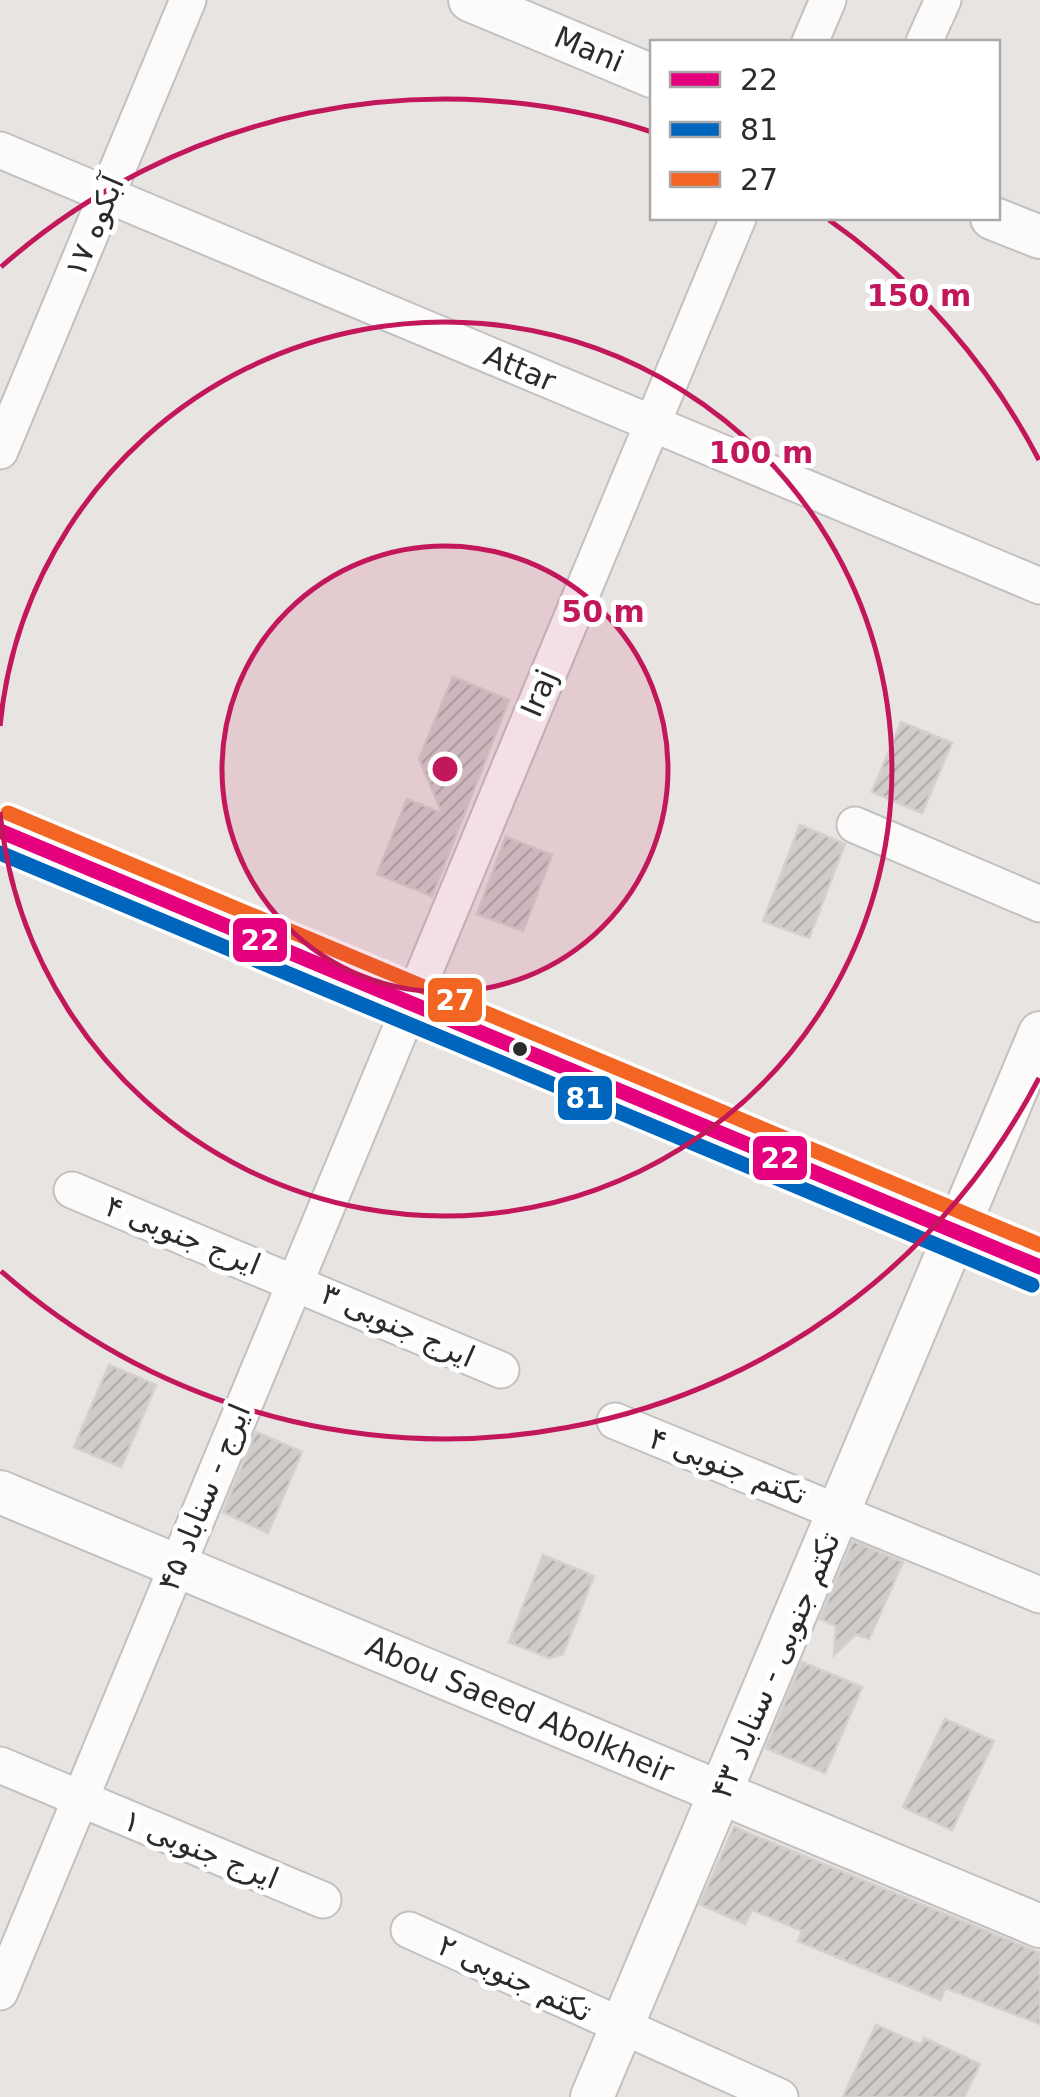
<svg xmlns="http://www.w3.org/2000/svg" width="1040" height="2097" viewBox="0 0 1040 2097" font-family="'DejaVu Sans',Cairo,sans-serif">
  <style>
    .building { fill: url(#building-hatch); stroke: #d3d0cd; stroke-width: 2.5 }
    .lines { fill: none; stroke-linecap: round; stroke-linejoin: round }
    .minor-casing { stroke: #c2c1c2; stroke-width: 39 }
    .tertiary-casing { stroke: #c2c1c2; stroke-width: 46 }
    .secondary-casing { stroke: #c2c1c2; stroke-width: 51 }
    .minor { stroke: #fcfbfa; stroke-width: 35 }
    .tertiary { stroke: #fcfbfa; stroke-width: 42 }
    .secondary { stroke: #fcfbfa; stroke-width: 48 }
    .bus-1-casing { stroke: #fff; stroke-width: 22 }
    .bus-2-casing { stroke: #fff; stroke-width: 22 }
    .bus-3-casing { stroke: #fff; stroke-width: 22 }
    .bus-1 { stroke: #e5007d; stroke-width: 15 }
    .bus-2 { stroke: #0065bd; stroke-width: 15 }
    .bus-3 { stroke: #f26522; stroke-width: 15 }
    .ring { fill: none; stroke: #c2185b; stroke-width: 5 }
    .bus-dot { fill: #2b2b2b; stroke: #fff; stroke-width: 4 }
    .labels { text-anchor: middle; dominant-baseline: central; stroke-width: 10; stroke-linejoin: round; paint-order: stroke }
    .street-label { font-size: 30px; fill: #2b2b2b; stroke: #fff }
    .centre { fill: #c2185b; stroke: #fff; stroke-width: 5 }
    .ring-label { font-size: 30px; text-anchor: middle; font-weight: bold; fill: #c2185b; stroke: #fff; stroke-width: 10; stroke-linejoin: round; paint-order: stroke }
    .line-badge { stroke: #fff; stroke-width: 4 }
    .badge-label { font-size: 28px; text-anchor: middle; font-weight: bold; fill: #fff }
  </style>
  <defs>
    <pattern id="building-hatch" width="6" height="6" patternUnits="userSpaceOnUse" patternTransform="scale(2.5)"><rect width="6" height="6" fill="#cfccca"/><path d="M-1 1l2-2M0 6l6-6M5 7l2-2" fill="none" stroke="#b2afae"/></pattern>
  </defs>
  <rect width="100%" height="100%" fill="#e8e4e1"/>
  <!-- building -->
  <g class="building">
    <path d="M453,677L509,700L432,896L377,874L407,799L442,813L419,759Z"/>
    <path d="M901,722L952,743L922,813L872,792Z"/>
    <path d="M800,825L845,844L809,938L763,921Z"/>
    <path d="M506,837L552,855L523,931L477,914Z"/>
    <path d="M109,1365L156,1385L121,1467L74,1447Z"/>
    <path d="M256,1432L302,1452L268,1533L223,1512Z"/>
    <path d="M853,1541L903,1562L869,1639L856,1634L834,1655L836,1626L820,1619Z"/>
    <path d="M543,1555L594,1576L563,1654L549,1658L509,1642Z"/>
    <path d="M802,1662L862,1687L825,1773L766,1748Z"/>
    <path d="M945,1719L994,1741L952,1830L903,1807Z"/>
    <path d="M734,1827L1040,1953V2024L945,1988L941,2000L798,1941L802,1931L752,1910L745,1924L700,1904Z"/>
    <path d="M876,2025L921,2045L924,2038L980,2064L964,2097H843Z"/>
  </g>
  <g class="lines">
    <!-- minor casing -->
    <g class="minor-casing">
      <g id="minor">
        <path d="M810,42L828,0"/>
        <path d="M924,42L943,0"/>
        <path d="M0,150L1040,586"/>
        <path d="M0,451L188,0"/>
        <path d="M855,825L1040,904"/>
        <path d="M72,1190L501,1370"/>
        <path d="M615,1421L1040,1595"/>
        <path d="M0,1765L323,1900"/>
        <path d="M409,1930L780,2097"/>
        <path d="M0,1992L738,218"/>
      </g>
    </g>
    <!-- tertiary casing -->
    <g class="tertiary-casing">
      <g id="tertiary">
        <path d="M470,0L652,76"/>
        <path d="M992,218L1040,237"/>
        <path d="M0,1492L1040,1926"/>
        <path d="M592,2097L1040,1033"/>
      </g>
    </g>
    <!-- secondary casing -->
    <g class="secondary-casing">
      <path id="secondary" d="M0,831L1040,1267"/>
    </g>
    <!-- minor -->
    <use href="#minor" class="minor"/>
    <!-- tertiary -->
    <use href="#tertiary" class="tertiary"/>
    <!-- secondary -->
    <use href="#secondary" class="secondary"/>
    <!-- bus-1 casing -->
    <g class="bus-1-casing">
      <path id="bus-1" d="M0,831L1040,1267"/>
    </g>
    <!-- bus-2 casing -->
    <g class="bus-2-casing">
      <path id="bus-2" d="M0,853L1032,1285"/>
    </g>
    <!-- bus-3 casing -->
    <g class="bus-3-casing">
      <path id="bus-3" d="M8,813L1040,1245"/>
    </g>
    <!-- bus-1 -->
    <use href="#bus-1" class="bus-1"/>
    <!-- bus-2 -->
    <use href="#bus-2" class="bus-2"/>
    <!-- bus-3 -->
    <use href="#bus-3" class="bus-3"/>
  </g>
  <!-- distance rings -->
  <circle cx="445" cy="769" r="223" fill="#c2185b" fill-opacity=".12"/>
  <g class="ring">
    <circle cx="445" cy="769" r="223"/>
    <path d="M0 726A447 447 0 1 1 0 812"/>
    <path d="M1039 1078A670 670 0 0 1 1 1271M1 267A670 670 0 0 1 652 132M829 220A670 670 0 0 1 1039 460"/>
  </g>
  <!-- markers -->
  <circle class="bus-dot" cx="520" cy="1049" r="9"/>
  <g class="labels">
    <!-- street labels -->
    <g class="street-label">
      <text transform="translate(589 49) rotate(23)">Mani</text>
      <text transform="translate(94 226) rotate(-67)">آبکوه ۱۷</text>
      <text transform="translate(520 368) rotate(23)">Attar</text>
      <text transform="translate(539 693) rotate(-67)">Iraj</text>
      <text transform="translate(183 1235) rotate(22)">ایرج جنوبی ۴</text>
      <text transform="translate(398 1325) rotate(24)">ایرج جنوبی ۳</text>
      <text transform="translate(728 1466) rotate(21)">تکتم جنوبی ۴</text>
      <text transform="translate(204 1497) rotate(-68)">ایرج - سناباد ۴۵</text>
      <text transform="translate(775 1665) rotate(-67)">تکتم جنوبی - سناباد ۴۳</text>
      <text transform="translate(520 1709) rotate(23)">Abou Saeed Abolkheir</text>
      <text transform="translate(201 1849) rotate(22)">ایرج جنوبی ۱</text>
      <text transform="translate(515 1978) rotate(25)">تکتم جنوبی ۲</text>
    </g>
  </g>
  <circle cx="445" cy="769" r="15" class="centre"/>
  <g class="ring-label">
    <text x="919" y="306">150 m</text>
    <text x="761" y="463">100 m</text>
    <text x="603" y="622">50 m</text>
  </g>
  <g class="line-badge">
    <rect x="231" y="916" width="58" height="48" rx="10" fill="#e5007d"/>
    <rect x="426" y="976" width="58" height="48" rx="10" fill="#f26522"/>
    <rect x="556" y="1074" width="58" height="48" rx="10" fill="#0065bd"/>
    <rect x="751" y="1134" width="58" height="48" rx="10" fill="#e5007d"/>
  </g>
  <g class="badge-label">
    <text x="260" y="950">22</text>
    <text x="455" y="1010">27</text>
    <text x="585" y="1108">81</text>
    <text x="780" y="1168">22</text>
  </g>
  <!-- legend -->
  <rect x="650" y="40" width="350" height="180" fill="#ffffff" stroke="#aaaaaa" stroke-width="2.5"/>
  <rect x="670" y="72" width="50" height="15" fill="#e5007d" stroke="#aaaaaa" stroke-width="2.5"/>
  <text x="740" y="90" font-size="30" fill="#2b2b2b">22</text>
  <rect x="670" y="122" width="50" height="15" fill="#0065bd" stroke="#aaaaaa" stroke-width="2.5"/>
  <text x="740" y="140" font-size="30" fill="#2b2b2b">81</text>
  <rect x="670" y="172" width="50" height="15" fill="#f26522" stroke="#aaaaaa" stroke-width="2.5"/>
  <text x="740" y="190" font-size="30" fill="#2b2b2b">27</text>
</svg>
